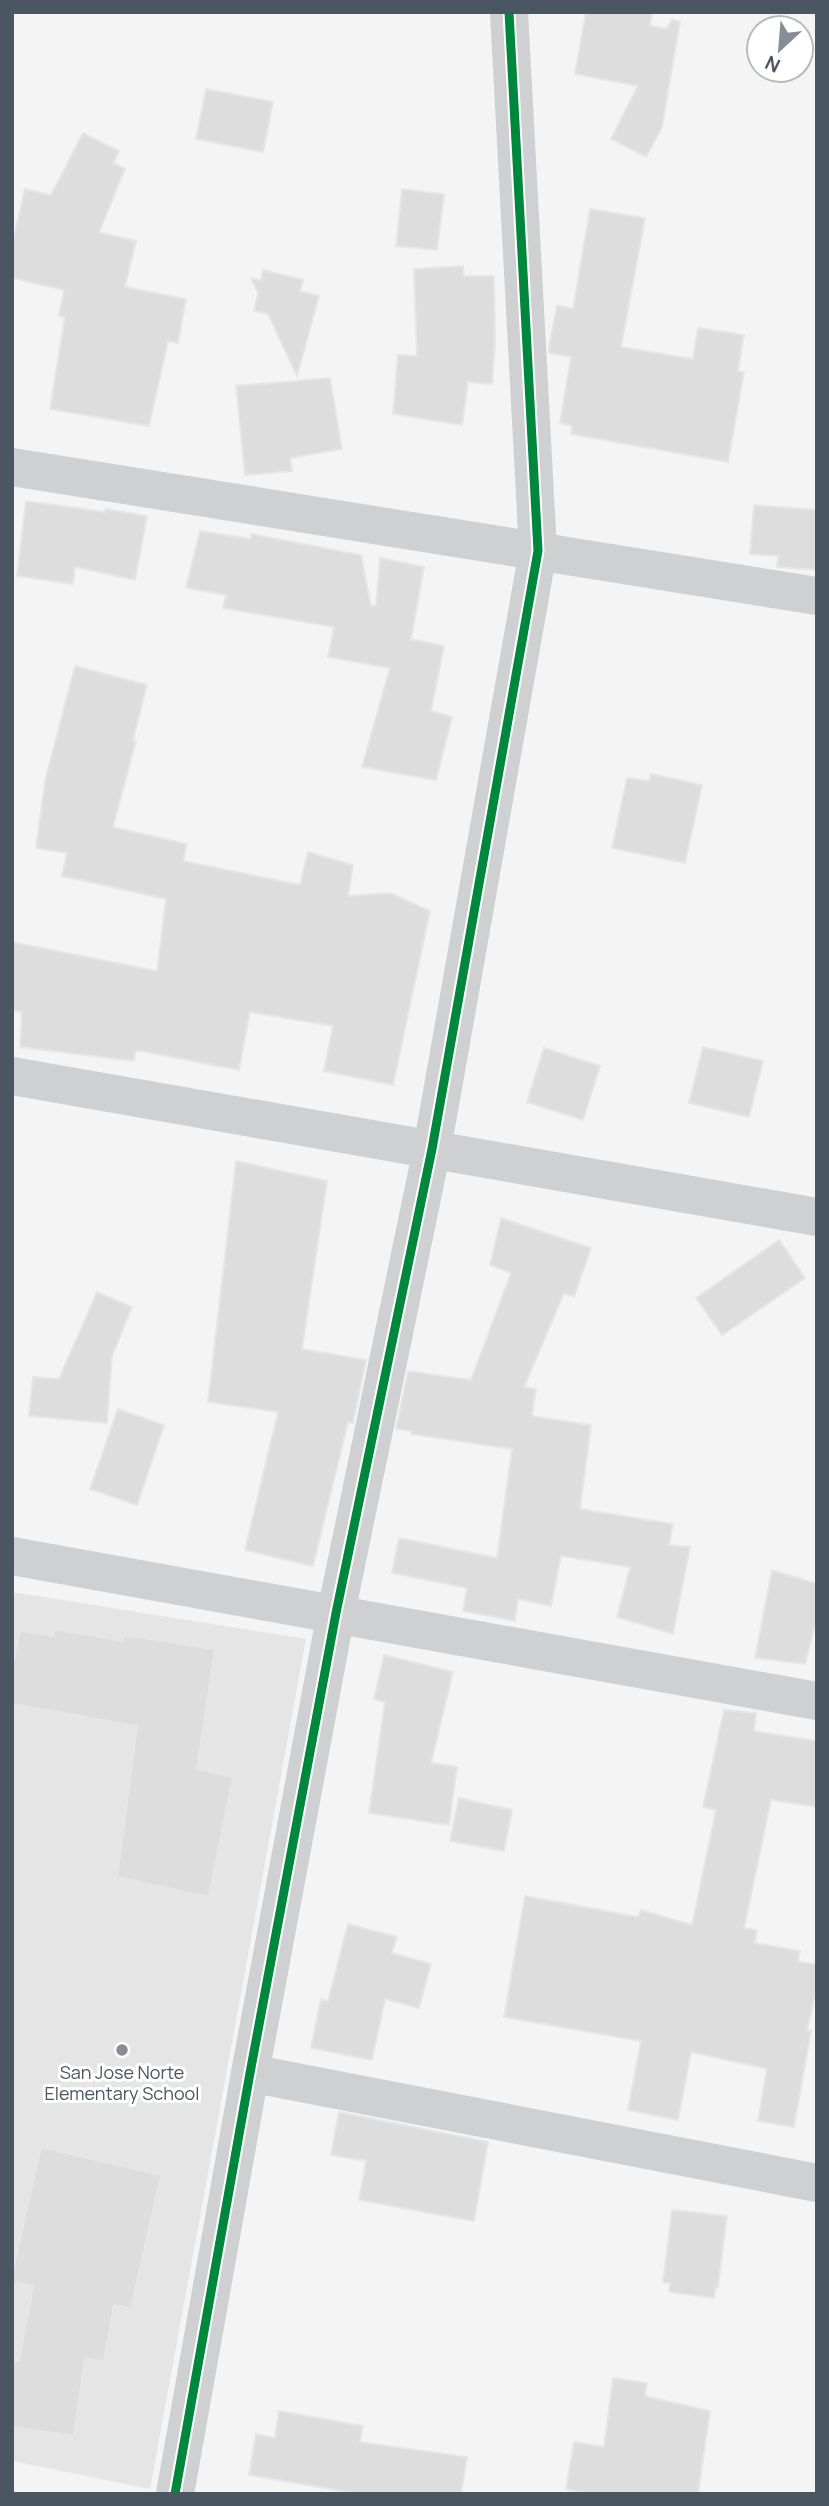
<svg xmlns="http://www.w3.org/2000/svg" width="829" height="2506" viewBox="0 0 829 2506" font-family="Manrope,sans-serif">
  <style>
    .education { fill: #e6e5e6 }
    .building { fill: #ddddde; stroke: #e5e6e7; stroke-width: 2 }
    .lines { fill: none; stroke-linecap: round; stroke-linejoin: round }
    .minor { stroke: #ced0d2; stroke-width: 38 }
    .cycleway-casing { stroke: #fff; stroke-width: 13 }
    .cycleway { stroke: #00873e; stroke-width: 9 }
    .poi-dot { fill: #868d94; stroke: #fff; stroke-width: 2.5 }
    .labels { text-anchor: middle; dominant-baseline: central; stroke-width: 6; stroke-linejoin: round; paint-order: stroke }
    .poi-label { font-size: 18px; fill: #4a5661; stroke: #fff }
  </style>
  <rect width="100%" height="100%" fill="#f4f4f4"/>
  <!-- education -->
  <path class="education" d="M12,1592L306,1639L150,2489L12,2461Z"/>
  <!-- building -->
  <g class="building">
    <path d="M586,12H652L650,26L667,29L672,19L680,22L662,127L646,157L611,139L638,86L575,74Z"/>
    <path d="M206,89L273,102L263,152L196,139Z"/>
    <path d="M83,133L119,151L113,163L125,169L99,232L136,241L125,287L186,299L178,343L168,341L149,426L50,409L65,317L59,316L64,290L12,278V245L25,189L51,195Z"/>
    <path d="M402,189L444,194L437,250L396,246Z"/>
    <path d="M590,209L645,218L621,347L693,359L698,328L744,335L738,371L744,372L728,462L571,434L572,426L560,423L571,357L549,353V347L557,305L573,309Z"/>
    <path d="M463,266L464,276H494L495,344L492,384L468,382L462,425L393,414L398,355L417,356L414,269Z"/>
    <path d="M263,270L303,280L300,291L319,296L297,376L268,314L254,311L258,293L251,278L261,281Z"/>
    <path d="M330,378L342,449L290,458L292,471L245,475L236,386Z"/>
    <path d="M26,501L105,512L106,509L147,516L135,580L75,567L73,584L17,576Z"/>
    <path d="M754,505L817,510V570L777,567L778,556L750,554Z"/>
    <path d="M200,531L251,539V534L361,555L371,606H376L380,558L424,567L411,639L444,646L431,711L452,717L436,780L362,767L390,668L328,657L334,627L223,608L226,595L186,588Z"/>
    <path d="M75,666L147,685L133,740L136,741L113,827L187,844L183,861L300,885L308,852L353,865L348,896L390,893L430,911L393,1085L324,1071L333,1026L250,1012L239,1070L136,1050L134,1061L20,1047L22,1012L12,1010V942L157,971L166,899L62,876L67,853L36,848L45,781Z"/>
    <path d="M651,774L702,785L685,863L612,848L627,778L649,781Z"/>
    <path d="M703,1047L763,1061L749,1117L689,1103Z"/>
    <path d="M544,1048L600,1066L583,1120L527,1102Z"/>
    <path d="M236,1161L327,1181L302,1349L366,1360L353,1423L348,1422L313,1566L245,1550L278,1412L208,1402Z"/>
    <path d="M501,1218L591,1248L574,1297L564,1293L524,1387L536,1389L532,1416L591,1425L580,1509L673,1524L669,1545L690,1547L673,1634L617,1617L630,1567L561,1556L551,1606L518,1599L515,1621L463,1611L467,1588L392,1573L399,1538L497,1558L512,1449L411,1434V1431L396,1429L408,1371L471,1380L511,1273L490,1265Z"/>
    <path d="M779,1240L805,1278L722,1335L696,1298Z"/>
    <path d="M97,1292L132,1307L112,1356L107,1423L29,1416L33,1377L59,1379Z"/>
    <path d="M118,1409L164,1425L137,1505L90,1489Z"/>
    <path d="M772,1570L817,1584V1617L805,1664L755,1658Z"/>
    <path d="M55,1629L123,1641V1635L215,1649L197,1769L233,1777L209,1897L117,1877L137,1726L12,1704V1668L20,1630L53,1636Z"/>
    <path d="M384,1655L453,1672L431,1763L457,1767L449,1825L369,1813L385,1702L374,1699Z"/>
    <path d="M724,1710L756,1713L754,1731L817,1741V1807L771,1800L744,1928L757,1930L755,1943L800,1951L798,1961L817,1965V1986L807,2030L811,2031L794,2127L758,2121L767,2069L691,2052L678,2120L628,2110L641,2041L504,2017L525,1896L638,1917L641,1910L692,1925L716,1810L703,1807Z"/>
    <path d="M459,1798L512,1810L504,1851L450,1841Z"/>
    <path d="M348,1924L397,1937L392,1953L431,1964L419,2008L385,1999L372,2060L311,2048L321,1999L328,2001Z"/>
    <path d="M339,2112L488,2142L474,2221L359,2200L366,2161L331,2155Z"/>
    <path d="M41,2147L161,2175L131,2309L114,2305L104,2362L85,2358L74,2436L12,2427V2361H19L33,2286L12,2282V2274Z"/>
    <path d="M672,2210L727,2216L718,2287L716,2286L714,2298L669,2292L670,2283L663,2282Z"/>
    <path d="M613,2378L647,2383L645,2396L710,2411L698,2494H586L566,2489L574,2442L604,2447Z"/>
    <path d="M279,2411L363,2426L360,2442L467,2457L461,2494H359L249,2475L256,2434L275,2438Z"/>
  </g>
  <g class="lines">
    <!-- minor -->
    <g class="minor">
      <path d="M12,467L817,596"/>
      <path d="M12,1076L817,1217"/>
      <path d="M12,1556L817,1701"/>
      <path d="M250,2073L817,2183"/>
      <path d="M175,2494L250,2073L336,1613L432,1149L538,551L509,12"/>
    </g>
    <!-- cycleway casing -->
    <g class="cycleway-casing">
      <path id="cycleway" d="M175,2494L250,2073L336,1613L432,1149L538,551L509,12"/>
    </g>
    <!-- cycleway -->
    <use href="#cycleway" class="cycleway"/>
  </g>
  <!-- markers -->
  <circle class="poi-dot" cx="122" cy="2050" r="7"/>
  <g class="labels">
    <!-- poi labels -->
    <g class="poi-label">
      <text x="122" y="2072">San Jose Norte<tspan x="122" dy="21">Elementary School</tspan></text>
    </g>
  </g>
  <!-- border -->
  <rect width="829" height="2506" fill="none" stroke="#4a5661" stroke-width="28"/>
  <!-- north arrow -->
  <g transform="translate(780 49) rotate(206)"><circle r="33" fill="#ffffff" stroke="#b7bbc0" stroke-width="2"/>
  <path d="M0-5L12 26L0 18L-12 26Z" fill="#868d94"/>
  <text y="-10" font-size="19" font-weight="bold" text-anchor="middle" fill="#4a5661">N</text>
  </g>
</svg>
